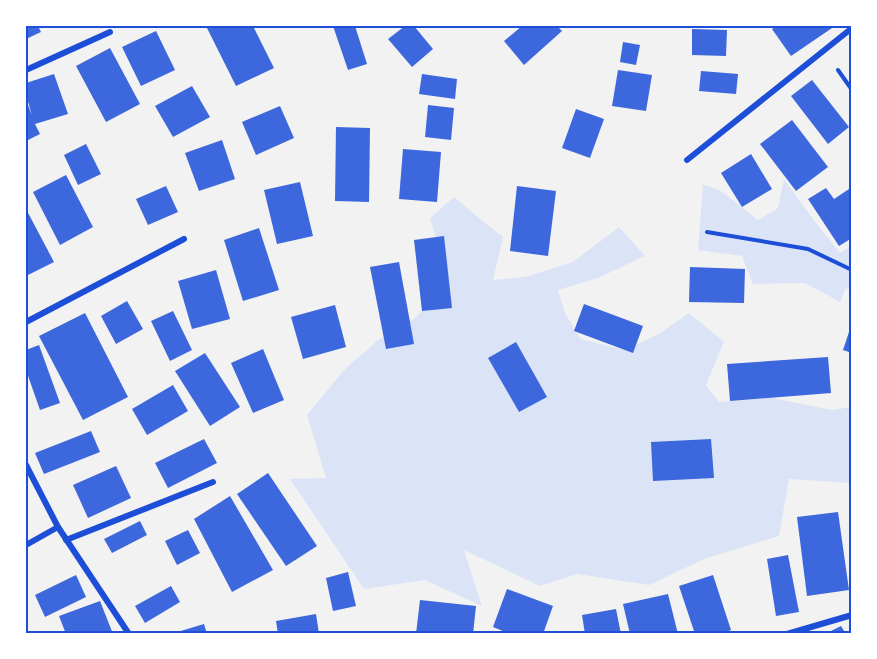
<svg xmlns="http://www.w3.org/2000/svg" width="877" height="659" viewBox="0 0 877 659" font-family="Cabin,sans-serif">
  <style>
    .green { fill: #dbe4f7 }
    .building { fill: #3d67dc }
    .lines { fill: none; stroke-linecap: round; stroke-linejoin: round }
    .path { stroke: #1d4ed8; stroke-width: 4 }
    .minor { stroke: #1d4ed8; stroke-width: 6 }
    .neatline { fill: none; stroke: #1d4ed8; stroke-width: 2 }
  </style>
  <rect width="100%" height="100%" fill="#f2f2f2"/>
  <!-- green -->
  <g class="green">
    <path d="M784,179L813,219L840,253L851,246V290L846,288L840,302L805,283L753,284L742,256L698,250L703,184L721,191L758,220L778,208Z"/>
    <path d="M454,197L481,220L503,237L493,280L525,277L573,262L619,227L645,256L598,278L558,290L565,313L581,339L624,350L659,334L689,313L724,342L706,385L719,402L772,398L832,410L851,407V483L789,479L779,536L704,559L649,585L577,574L540,586L464,550L482,606L425,580L364,589L290,479L326,478L307,415L344,370L377,341L415,318L450,284L430,218Z"/>
  </g>
  <!-- building -->
  <g class="building">
    <path d="M26,26H38L41,32L26,39Z"/>
    <path d="M206,26H253L274,68L236,86Z"/>
    <path d="M333,26H355L367,64L348,70Z"/>
    <path d="M405,26H414L433,49L412,67L388,39Z"/>
    <path d="M522,26H557L562,31L524,65L504,41Z"/>
    <path d="M777,26H835L791,56L772,29Z"/>
    <path d="M692,29L727,30L726,56L692,55Z"/>
    <path d="M156,31L175,70L141,86L122,47Z"/>
    <path d="M623,42L640,45L636,65L620,62Z"/>
    <path d="M110,48L140,104L106,122L76,66Z"/>
    <path d="M618,70L652,75L646,111L612,106Z"/>
    <path d="M701,71L738,74L736,94L699,91Z"/>
    <path d="M54,74L68,114L35,124L40,134L26,141V100L32,115L26,95V83Z"/>
    <path d="M422,74L457,79L455,99L419,94Z"/>
    <path d="M812,80L849,127L828,144L791,96Z"/>
    <path d="M192,86L210,117L173,137L155,106Z"/>
    <path d="M428,105L454,108L451,140L425,137Z"/>
    <path d="M280,106L294,138L256,155L242,122Z"/>
    <path d="M576,109L604,119L590,158L562,148Z"/>
    <path d="M792,120L828,167L796,191L760,144Z"/>
    <path d="M336,127L370,128L369,202L335,201Z"/>
    <path d="M222,140L235,179L199,191L185,153Z"/>
    <path d="M86,144L101,174L78,185L64,155Z"/>
    <path d="M403,149L441,152L437,202L399,199Z"/>
    <path d="M751,154L772,189L742,207L721,173Z"/>
    <path d="M66,175L93,227L60,245L33,192Z"/>
    <path d="M300,182L313,236L277,244L264,190Z"/>
    <path d="M166,186L178,212L148,225L136,199Z"/>
    <path d="M517,186L556,191L548,256L510,251Z"/>
    <path d="M852,187V238L839,246L808,199L826,188L834,199Z"/>
    <path d="M26,209L54,262L26,276Z"/>
    <path d="M259,228L279,290L243,301L224,240Z"/>
    <path d="M444,236L452,308L422,311L414,240Z"/>
    <path d="M399,262L414,344L386,349L370,267Z"/>
    <path d="M690,267L745,269L744,303L689,302Z"/>
    <path d="M216,270L230,319L192,329L178,281Z"/>
    <path d="M127,301L143,329L116,344L101,316Z"/>
    <path d="M584,304L643,326L633,353L574,331Z"/>
    <path d="M335,305L346,347L303,359L291,317Z"/>
    <path d="M173,311L192,350L170,361L151,321Z"/>
    <path d="M85,313L128,397L83,420L39,336Z"/>
    <path d="M851,326H852V353L843,350Z"/>
    <path d="M516,342L547,397L519,412L488,358Z"/>
    <path d="M39,345L60,403L40,410L26,370V350Z"/>
    <path d="M263,349L284,400L253,413L231,363Z"/>
    <path d="M205,353L240,407L210,426L175,371Z"/>
    <path d="M828,357L831,393L730,401L727,364Z"/>
    <path d="M173,385L188,411L147,435L132,409Z"/>
    <path d="M91,431L100,452L44,474L35,453Z"/>
    <path d="M204,439L217,463L168,488L155,463Z"/>
    <path d="M711,439L714,478L653,481L651,442Z"/>
    <path d="M116,466L131,498L88,518L73,485Z"/>
    <path d="M268,473L317,546L286,566L237,494Z"/>
    <path d="M230,496L273,570L232,592L194,519Z"/>
    <path d="M838,512L849,590L807,596L797,517Z"/>
    <path d="M140,521L147,535L112,553L104,539Z"/>
    <path d="M188,530L200,553L177,565L165,541Z"/>
    <path d="M788,555L799,612L776,616L767,559Z"/>
    <path d="M348,572L356,606L333,611L326,578Z"/>
    <path d="M76,575L86,597L45,617L35,595Z"/>
    <path d="M713,575L731,630L721,634H695L679,586Z"/>
    <path d="M171,586L180,602L145,623L135,606Z"/>
    <path d="M507,589L553,606L543,634H510L493,627Z"/>
    <path d="M668,594L678,634H630L623,604Z"/>
    <path d="M420,600L476,606L473,634H416Z"/>
    <path d="M100,601L113,634H66L59,616Z"/>
    <path d="M616,609L621,634H585L582,615Z"/>
    <path d="M316,614L319,634H278L276,621Z"/>
    <path d="M204,624L207,634H174V633Z"/>
    <path d="M841,626L846,634H825Z"/>
  </g>
  <g class="lines">
    <!-- path -->
    <g class="path">
      <path d="M838,70L852,90"/>
      <path d="M707,232L808,249L852,270"/>
    </g>
    <!-- minor -->
    <g class="minor">
      <path d="M26,70L110,32"/>
      <path d="M687,160L852,28"/>
      <path d="M26,322L184,239"/>
      <path d="M26,465L58,527L129,634"/>
      <path d="M66,540L213,482"/>
      <path d="M26,545L58,527"/>
      <path d="M787,634L852,615"/>
    </g>
  </g>
  <!-- border -->
  <rect width="877" height="659" fill="none" stroke="#ffffff" stroke-width="54"/>
  <rect x="27" y="27" width="823" height="605" class="neatline"/>
</svg>
